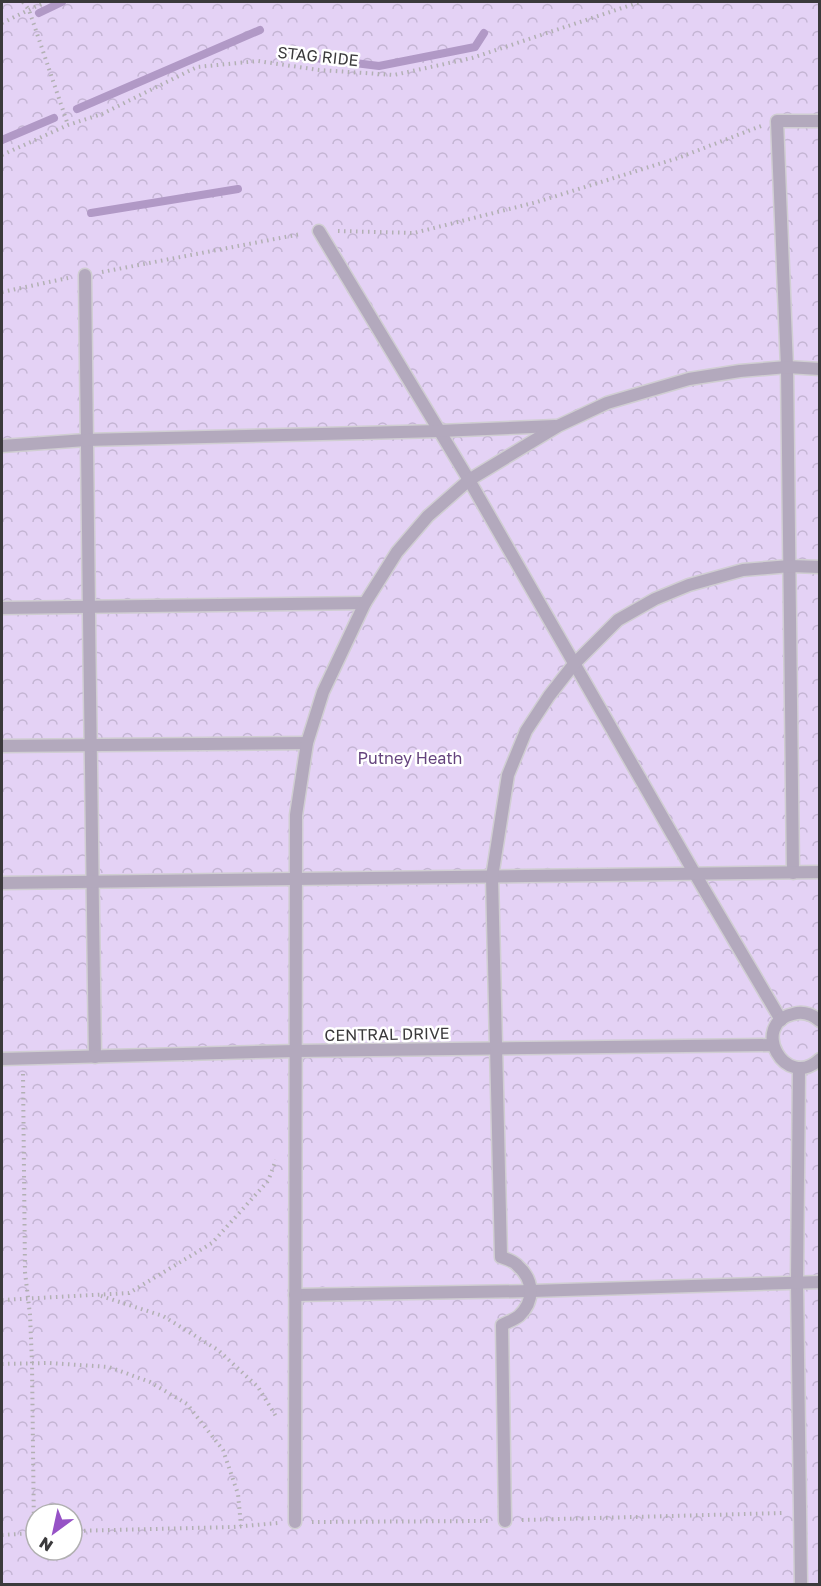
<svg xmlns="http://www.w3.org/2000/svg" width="821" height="1586" viewBox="0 0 821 1586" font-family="'Golos Text',sans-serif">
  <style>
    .park { fill: url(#park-crowns); fill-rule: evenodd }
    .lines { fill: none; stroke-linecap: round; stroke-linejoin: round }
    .stream { stroke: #b199c6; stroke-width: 8 }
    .service-casing { stroke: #d0ced2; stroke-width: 15 }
    .path { stroke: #b2b0b3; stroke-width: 4; stroke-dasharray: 1.5 4.5; stroke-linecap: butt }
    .service { stroke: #b3a9bd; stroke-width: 12 }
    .labels { text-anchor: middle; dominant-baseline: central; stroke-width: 5; stroke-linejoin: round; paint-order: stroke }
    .street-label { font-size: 16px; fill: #3b3a3c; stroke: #fff }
    .park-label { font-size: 16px; fill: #64437d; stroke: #fff }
  </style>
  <defs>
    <pattern id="park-crowns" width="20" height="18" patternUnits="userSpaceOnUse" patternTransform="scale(1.5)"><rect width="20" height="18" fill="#e4d2f5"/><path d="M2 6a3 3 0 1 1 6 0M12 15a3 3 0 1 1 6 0" fill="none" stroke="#c4b5d3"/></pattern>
  </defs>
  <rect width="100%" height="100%" fill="#f5f3f7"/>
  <!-- park -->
  <path class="park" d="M2,2H819V1584H2ZM36,1514H72V1550H36Z"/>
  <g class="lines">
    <!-- stream -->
    <g class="stream">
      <path d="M39,13L62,2"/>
      <path d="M283,54L379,66L475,47L484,33"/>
      <path d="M77,109L260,30"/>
      <path d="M2,140L54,118"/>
      <path d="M91,213L238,189"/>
    </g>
    <!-- service casing -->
    <g class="service-casing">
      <g id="service">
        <path d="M319,231L469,480L695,874L781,1020"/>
        <path d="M85,275C86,536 93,796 95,1057"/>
        <path d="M2,446L86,440L439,431L555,426"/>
        <path d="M2,608L365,603"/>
        <path d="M2,746L307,743"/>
        <path d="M793,873L787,367L777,121H820"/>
        <path d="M2,883L820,872"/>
        <path d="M820,1021C812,1014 803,1011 793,1014C749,1024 785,1092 820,1059"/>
        <path d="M2,1059L295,1051L773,1045"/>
        <path d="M799,1068L797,1282L801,1584"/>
        <path d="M295,1295L532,1291L820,1282"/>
        <path d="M505,1521L502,1325C507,1322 514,1320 519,1316C535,1301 534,1280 518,1266C514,1261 507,1259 501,1257L492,877L508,775L526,731L549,696L574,664L618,620L655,599L689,585L743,570L790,566L820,567"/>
        <path d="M295,1522L296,815L307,743L323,692L365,603L397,552L428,516L469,480L558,426L607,403L689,379L740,371L787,367L820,369"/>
      </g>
    </g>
    <!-- path -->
    <g class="path">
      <path d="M23,2L29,10L68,125"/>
      <path d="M2,23L45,2"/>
      <path d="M2,155L68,125L102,114L197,67L258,61L319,70L394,75L472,58L640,2"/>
      <path d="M338,231L414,233L537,202L678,158L761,126"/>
      <path d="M102,272L301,234"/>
      <path d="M2,292L68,278"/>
      <path d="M23,1074L25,1272L30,1315L32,1363L34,1533"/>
      <path d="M101,1296L163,1316L218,1350L258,1387L277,1418"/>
      <path d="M2,1300L129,1293L212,1243L268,1181L276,1160"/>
      <path d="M2,1364L49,1363L109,1367L150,1382L187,1404L223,1450L238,1494L241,1526"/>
      <path d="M522,1520L782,1513"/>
      <path d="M312,1522L488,1521"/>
      <path d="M72,1531L233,1527L278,1523"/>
      <path d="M2,1535L34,1533"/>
    </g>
    <!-- service -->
    <use href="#service" class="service"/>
  </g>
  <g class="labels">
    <!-- street labels -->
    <g class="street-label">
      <text transform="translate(318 56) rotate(6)">STAG RIDE</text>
      <text transform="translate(387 1034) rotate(-1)">CENTRAL DRIVE</text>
    </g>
    <!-- park labels -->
    <g class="park-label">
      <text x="410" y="758">Putney Heath</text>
    </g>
  </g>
  <!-- border -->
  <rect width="821" height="1586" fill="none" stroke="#3b3a3c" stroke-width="6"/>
  <!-- north arrow -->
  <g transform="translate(54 1532) rotate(213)"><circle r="28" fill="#ffffff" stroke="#b1b0b1" stroke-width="1.5"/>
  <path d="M0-4.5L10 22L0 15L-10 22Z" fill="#9652c6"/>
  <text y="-9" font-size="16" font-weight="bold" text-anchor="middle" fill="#3b3a3c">N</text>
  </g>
</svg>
